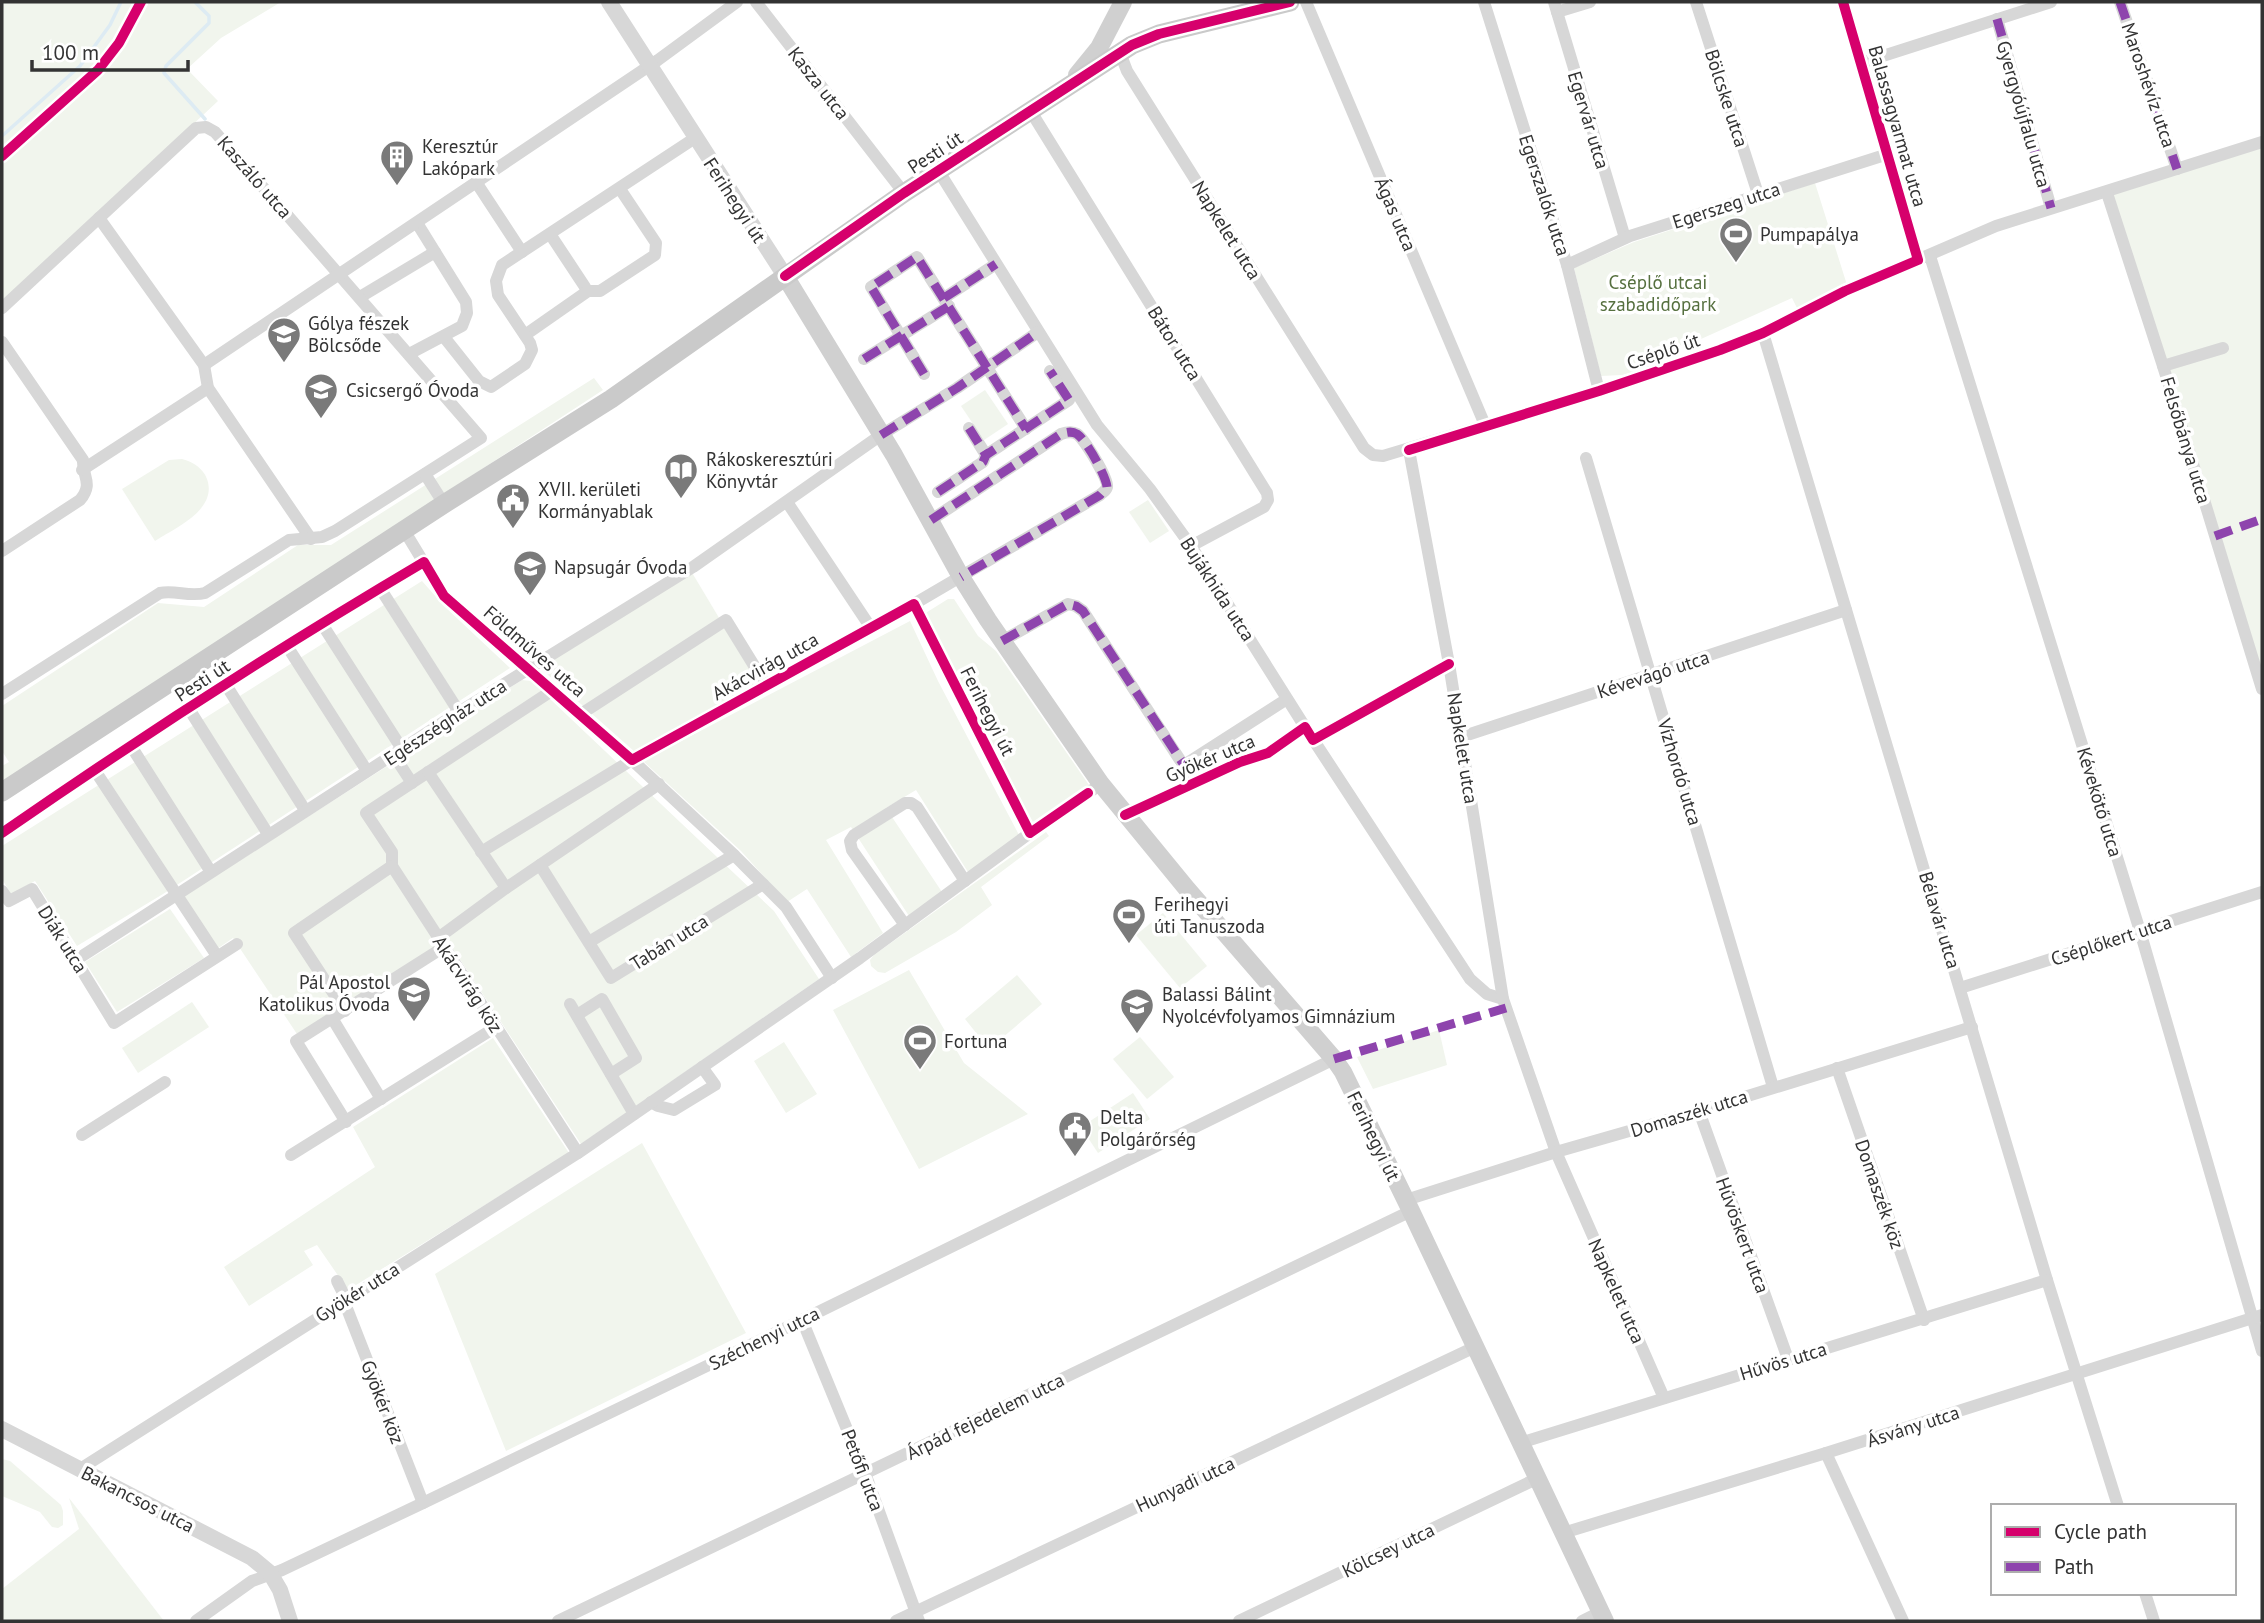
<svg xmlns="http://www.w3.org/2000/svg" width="2264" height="1623" viewBox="0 0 2264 1623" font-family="'PT Sans',sans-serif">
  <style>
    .green { fill: #f1f5ed }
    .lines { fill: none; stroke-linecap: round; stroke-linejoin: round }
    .stream { stroke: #ddebf3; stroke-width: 3.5 }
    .minor { stroke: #d7d7d7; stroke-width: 12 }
    .tertiary { stroke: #d7d7d7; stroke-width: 16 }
    .secondary { stroke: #d0d0d0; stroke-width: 18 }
    .primary { stroke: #cacaca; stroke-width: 19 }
    .quiet { stroke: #8e44ad; stroke-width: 9; stroke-dasharray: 18 9; stroke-linecap: butt }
    .cycleway-casing { stroke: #fff; stroke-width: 15 }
    .cycleway { stroke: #d6006c; stroke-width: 10 }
    .labels { text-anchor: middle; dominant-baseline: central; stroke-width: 7; stroke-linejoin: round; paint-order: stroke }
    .street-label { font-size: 19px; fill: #333; stroke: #fff }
    .poi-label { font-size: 19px; fill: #333; stroke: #fff; text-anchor: start }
    .park-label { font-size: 19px; fill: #56703f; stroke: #fff }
  </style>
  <rect width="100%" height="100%" fill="#fff"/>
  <!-- green -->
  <g class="green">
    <path d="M2,2H281L221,38L187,69L218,101L2,303Z"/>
    <path d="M2262,142V689L2107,193Z"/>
    <path d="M1815,183L1847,285L1797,308L1792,298L1701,339L1647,357L1649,367L1622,375L1601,376L1574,268L1634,242Z"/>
    <path d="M594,378L603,390L2,782V766L9,762L2,751V706L158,603L204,607L298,545H331Z"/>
    <path d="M985,390L1008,424L984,440L961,406Z"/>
    <path d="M182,459C193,462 203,468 207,479C218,510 175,528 155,541L122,489L169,460Z"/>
    <path d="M1148,500L1169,531L1150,543L1129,512Z"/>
    <path d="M691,571L758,683L635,752L538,666Z"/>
    <path d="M422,581L444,606L510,668L163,894L77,946L35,881L11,894L2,879V846Z"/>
    <path d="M948,599H954L978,636L996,651L1089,785L1033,825L1030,824L924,614Z"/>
    <path d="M910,621L938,681L1019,835L968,872L916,790L886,808L942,892L909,916L851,827L826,840L883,933L851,957L807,889L787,902L741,851L643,761Z"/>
    <path d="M522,680L531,681L774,911L819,979L581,1144L448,941L297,1034L233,938L217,949L184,896Z"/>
    <path d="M1046,832L1049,836L981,887L992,905L956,932L885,973L878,972L871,966L870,960L874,955Z"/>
    <path d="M170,909L204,958L117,1012L85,962Z"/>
    <path d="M1163,913L1207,966L1180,988L1136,935Z"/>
    <path d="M909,970L964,1063L1028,1114L919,1169L833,1010Z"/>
    <path d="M1017,975L1042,1004L989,1049L965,1019Z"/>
    <path d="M192,1002L209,1027L138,1073L122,1048Z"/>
    <path d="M1439,1030L1447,1065L1373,1089L1357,1057Z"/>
    <path d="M1140,1037L1174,1077L1147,1099L1113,1059Z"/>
    <path d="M493,1038L569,1153L348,1290L317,1245L304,1251L313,1265L249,1306L224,1267L375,1167L353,1127Z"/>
    <path d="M784,1042L817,1094L786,1113L754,1061Z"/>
    <path d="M1133,1093L1150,1119L1098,1153L1081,1127Z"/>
    <path d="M642,1143L746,1333L506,1451L435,1274Z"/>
    <path d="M2,1459L10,1461L61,1505L63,1511V1525L58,1528L52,1527L40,1512L2,1496Z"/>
    <path d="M69,1498L164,1621H2V1589L79,1529Z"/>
  </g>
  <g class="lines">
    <!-- stream -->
    <g class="stream">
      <path d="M195,2L209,16V23L166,66L164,73L205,119"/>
      <path d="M2,136L80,66L110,25L121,2"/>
    </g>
    <!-- minor -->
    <g class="minor">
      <path d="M756,2L904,193"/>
      <path d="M1306,2L1485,425"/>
      <path d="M1484,2L1567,265L1599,391"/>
      <path d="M1554,2L1625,238"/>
      <path d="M1696,2L1758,194"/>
      <path d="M1843,2L1918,260"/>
      <path d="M2120,2L2177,169"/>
      <path d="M1557,12L1590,2"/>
      <path d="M1997,19L2051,208"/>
      <path d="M1122,58L1127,71L1364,448L1373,455L1383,456L1599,391L1720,350L1763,333L1845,291L1996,226L2262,142"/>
      <path d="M1861,63L2051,2"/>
      <path d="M1030,110L1267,493L1268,500L1264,507L1191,546"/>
      <path d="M938,170L1097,425L1150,489L1191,546L1305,727L1470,979L1487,994L1503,999"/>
      <path d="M476,182L522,252"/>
      <path d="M2107,193L2163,366L2262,689"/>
      <path d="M99,218L204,365L208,388L311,539"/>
      <path d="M550,234L585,287"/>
      <path d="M1930,256L2140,931L2262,1351"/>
      <path d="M1567,265L1630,236L1888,154"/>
      <path d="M360,297L435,252"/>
      <path d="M944,298L996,264"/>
      <path d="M2,308L196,128L206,127L215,132L481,438L335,531L322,537L289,540L205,593C190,597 175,590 160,593L2,694"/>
      <path d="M1763,333L2047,1280L2118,1506"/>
      <path d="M525,335L588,291H600L655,255L656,243L620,189"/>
      <path d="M444,337L479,381L491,387L525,364L532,350L530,343L498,295L496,281L502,265L695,138"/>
      <path d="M2,342L83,460C82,477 94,483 80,500L2,551"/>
      <path d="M409,354L462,326L467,313L466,302L417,223"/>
      <path d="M864,359L949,306"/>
      <path d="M204,365L658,60L737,2"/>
      <path d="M2163,366L2223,348"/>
      <path d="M924,374L871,287L917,257L1026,429"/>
      <path d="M969,428L986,455"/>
      <path d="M1409,450L1449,664L1503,999L1556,1152L1664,1398"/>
      <path d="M1586,458L1773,1087"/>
      <path d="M82,470L208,388"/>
      <path d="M425,474L444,504"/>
      <path d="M938,492L983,462L986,455L1069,400L1050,371"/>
      <path d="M787,502L871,628"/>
      <path d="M404,530L444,596L632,760L734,855L786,907L832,978"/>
      <path d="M380,588L459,712"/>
      <path d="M914,604L1030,833"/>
      <path d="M322,624L402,749"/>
      <path d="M1002,641L1068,604L1076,606L1083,611L1195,783"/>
      <path d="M287,646L367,771"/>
      <path d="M226,685L305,810"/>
      <path d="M553,690L366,813L392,852V866L578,1153"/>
      <path d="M189,709L268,834"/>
      <path d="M581,714L726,620L766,685"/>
      <path d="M1461,737L1846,610"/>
      <path d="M1313,740L1449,664"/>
      <path d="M131,746L211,872"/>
      <path d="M393,754L412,783"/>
      <path d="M1184,765L1287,699"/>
      <path d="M94,769L217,956"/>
      <path d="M428,772L506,888"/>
      <path d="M1125,815L1240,762L1268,753L1305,727"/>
      <path d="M2,833C139,738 280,647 424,562"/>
      <path d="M481,852L632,760L914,604L1100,495C1103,492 1106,491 1107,487C1109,479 1084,439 1077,434C1072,431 1067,432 1061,434L931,520"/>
      <path d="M540,865L611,978L763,884"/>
      <path d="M2,891L9,901L32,889L114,1023L237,944"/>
      <path d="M905,925L852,850L850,841L854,835L905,803H911L917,807L965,881"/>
      <path d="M438,938L506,888L659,784"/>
      <path d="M589,942L734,855"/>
      <path d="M76,960L459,712L693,567L881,435L957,388L1038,332"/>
      <path d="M1960,988L2262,892"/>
      <path d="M570,1004L634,1114"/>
      <path d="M345,1011L294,933L392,866"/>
      <path d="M577,1015L602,999L636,1058L611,1074"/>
      <path d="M332,1018L381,1099"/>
      <path d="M1837,1068L1924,1320"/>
      <path d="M651,1102L658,1106L674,1110L715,1085L702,1067"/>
      <path d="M1699,1111L1788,1359"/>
      <path d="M346,1122L296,1041L444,947"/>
      <path d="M82,1135L165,1082"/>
      <path d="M291,1155L496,1027"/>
      <path d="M1406,1200L1556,1152L1699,1111L1972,1027"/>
      <path d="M337,1281L346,1299"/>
      <path d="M344,1301L423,1503"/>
      <path d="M802,1320L865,1473L919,1621"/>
      <path d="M1520,1443L2047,1280"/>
      <path d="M1826,1453L1903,1621"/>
      <path d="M80,1469L578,1153L860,958L1030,833L1101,784"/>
      <path d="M1563,1533L1826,1453L2262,1315"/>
      <path d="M2145,1593L2154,1621"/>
      <path d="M196,1621L252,1581L282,1570L423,1503L802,1320L1334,1059"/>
      <path d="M558,1621L1411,1211"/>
      <path d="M896,1621L1475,1347"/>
      <path d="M1239,1621L1536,1479"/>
      <path d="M1582,1621L1600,1612"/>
    </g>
    <!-- tertiary -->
    <g class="tertiary">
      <path d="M609,2L785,276"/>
      <path d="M2,1429L252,1558L270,1573L280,1590L290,1621"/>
    </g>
    <!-- secondary -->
    <g class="secondary">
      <path d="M1077,75L1099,48L1123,2"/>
      <path d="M785,276L894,455L961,577L988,620L1101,784L1187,889L1334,1059L1343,1072L1411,1211L1605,1621"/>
    </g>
    <!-- primary -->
    <path class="primary" d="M2,792L444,504L611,399L904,193L1132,45L1159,34L1290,2"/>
    <!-- quiet -->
    <g class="quiet">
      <path d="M2120,2L2177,169"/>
      <path d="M1997,19L2051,208"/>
      <path d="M944,298L996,264"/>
      <path d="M864,359L949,306"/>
      <path d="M924,374L871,287L917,257L1026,429"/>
      <path d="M969,428L986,455"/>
      <path d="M881,435L957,388L1038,332"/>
      <path d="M938,492L983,462L986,455L1069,400L1050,371"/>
      <path d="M931,520L1061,434C1067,432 1072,431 1077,434C1087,441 1106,476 1107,487L1100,495L961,577"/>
      <path d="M2215,536L2262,519"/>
      <path d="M1002,641L1068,604L1076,606L1083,611L1184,765"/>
      <path d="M1334,1059L1506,1008"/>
    </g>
    <!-- cycleway casing -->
    <g class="cycleway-casing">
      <g id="cycleway">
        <path d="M2,156L98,70L119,43L141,2"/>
        <path d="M785,276L904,193L1132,45L1159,34L1290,2"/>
        <path d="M1409,450L1599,391L1720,350L1763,333L1845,291L1918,260L1843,2"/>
        <path d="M1125,815L1240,762L1268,753L1305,727L1313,740L1449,664"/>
        <path d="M2,833C139,738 280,647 424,562L444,596L632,760L914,604L1030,833L1088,793"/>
      </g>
    </g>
    <!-- cycleway -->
    <use href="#cycleway" class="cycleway"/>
  </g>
  <!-- icons -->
  <defs>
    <g id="building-pin" transform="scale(1.75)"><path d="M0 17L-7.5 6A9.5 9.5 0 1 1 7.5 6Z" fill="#7a7a7a" stroke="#fff"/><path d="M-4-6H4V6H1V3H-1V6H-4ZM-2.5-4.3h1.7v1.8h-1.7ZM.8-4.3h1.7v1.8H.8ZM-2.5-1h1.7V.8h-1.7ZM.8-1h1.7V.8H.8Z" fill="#fff"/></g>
    <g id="stadium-pin" transform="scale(1.75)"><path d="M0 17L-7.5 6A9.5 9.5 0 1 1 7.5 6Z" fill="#7a7a7a" stroke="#fff"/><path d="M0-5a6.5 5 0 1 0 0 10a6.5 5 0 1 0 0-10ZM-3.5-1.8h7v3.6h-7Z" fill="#fff"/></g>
    <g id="school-pin" transform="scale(1.75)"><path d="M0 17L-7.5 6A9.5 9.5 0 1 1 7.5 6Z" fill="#7a7a7a" stroke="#fff"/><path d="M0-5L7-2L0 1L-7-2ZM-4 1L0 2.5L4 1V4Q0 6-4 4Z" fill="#fff"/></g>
    <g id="library-pin" transform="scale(1.75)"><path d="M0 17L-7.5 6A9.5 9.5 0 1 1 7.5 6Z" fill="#7a7a7a" stroke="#fff"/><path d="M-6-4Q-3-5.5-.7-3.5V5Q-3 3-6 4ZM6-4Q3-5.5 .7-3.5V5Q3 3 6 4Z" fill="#fff"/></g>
    <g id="civic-pin" transform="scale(1.75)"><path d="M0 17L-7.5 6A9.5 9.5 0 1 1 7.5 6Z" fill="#7a7a7a" stroke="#fff"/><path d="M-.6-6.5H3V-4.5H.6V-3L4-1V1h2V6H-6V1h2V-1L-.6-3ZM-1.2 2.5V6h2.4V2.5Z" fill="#fff"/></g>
  </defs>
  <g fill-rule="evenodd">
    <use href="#building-pin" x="397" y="157"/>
    <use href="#stadium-pin" x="1736" y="234"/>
    <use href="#school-pin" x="284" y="334"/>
    <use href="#school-pin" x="321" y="390"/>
    <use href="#library-pin" x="681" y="470"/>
    <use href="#civic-pin" x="513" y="500"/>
    <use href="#school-pin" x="530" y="567"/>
    <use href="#stadium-pin" x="1129" y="915"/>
    <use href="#school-pin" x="414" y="993"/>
    <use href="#school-pin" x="1137" y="1005"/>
    <use href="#stadium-pin" x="920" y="1041"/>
    <use href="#civic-pin" x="1075" y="1128"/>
  </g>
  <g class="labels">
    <!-- street labels -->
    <g class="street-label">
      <text transform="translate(819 83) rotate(52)">Kasza utca</text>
      <text transform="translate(2149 85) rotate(71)">Maroshévíz utca</text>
      <text transform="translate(1727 98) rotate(72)">Bölcske utca</text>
      <text transform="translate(2024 114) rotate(74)">Gyergyóújfalu utca</text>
      <text transform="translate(1589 120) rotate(73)">Egervár utca</text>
      <text transform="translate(1898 126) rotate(74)">Balassagyarmat utca</text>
      <text transform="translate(935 152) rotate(-33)">Pesti út</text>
      <text transform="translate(255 177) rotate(49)">Kaszáló utca</text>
      <text transform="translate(1545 195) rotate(72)">Egerszalók utca</text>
      <text transform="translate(735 200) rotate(57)">Ferihegyi út</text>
      <text transform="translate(1726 205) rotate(-18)">Egerszeg utca</text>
      <text transform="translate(1396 214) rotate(67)">Ágas utca</text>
      <text transform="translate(1227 230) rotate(58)">Napkelet utca</text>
      <text transform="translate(1175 343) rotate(58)">Bátor utca</text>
      <text transform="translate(1663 351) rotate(-19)">Cséplő út</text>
      <text transform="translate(2186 440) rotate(73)">Felsőbánya utca</text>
      <text transform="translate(1218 589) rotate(57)">Bujákhida utca</text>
      <text transform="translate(535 651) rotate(41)">Földműves utca</text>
      <text transform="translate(765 666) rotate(-29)">Akácvirág utca</text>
      <text transform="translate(1653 674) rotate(-18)">Kévevágó utca</text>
      <text transform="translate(202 680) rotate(-33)">Pesti út</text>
      <text transform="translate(988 711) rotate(63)">Ferihegyi út</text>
      <text transform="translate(445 722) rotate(-33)">Egészségház utca</text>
      <text transform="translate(1463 748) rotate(81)">Napkelet utca</text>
      <text transform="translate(1210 758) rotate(-23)">Gyökér utca</text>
      <text transform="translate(1680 772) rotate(73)">Vízhordó utca</text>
      <text transform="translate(2100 802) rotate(73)">Kévekötő utca</text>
      <text transform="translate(1940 920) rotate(73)">Bélavár utca</text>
      <text transform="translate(63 939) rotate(58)">Diák utca</text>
      <text transform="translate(2111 940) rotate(-18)">Cséplőkert utca</text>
      <text transform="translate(669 942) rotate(-32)">Tabán utca</text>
      <text transform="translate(468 984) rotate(57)">Akácvirág köz</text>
      <text transform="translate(1689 1113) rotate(-17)">Domaszék utca</text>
      <text transform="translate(1374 1136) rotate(64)">Ferihegyi út</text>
      <text transform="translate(1880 1194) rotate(71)">Domaszék köz</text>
      <text transform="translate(1743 1235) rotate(70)">Hűvöskert utca</text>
      <text transform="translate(1617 1291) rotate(66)">Napkelet utca</text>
      <text transform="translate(357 1292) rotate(-32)">Gyökér utca</text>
      <text transform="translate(764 1338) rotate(-26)">Széchenyi utca</text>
      <text transform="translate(1783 1361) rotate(-17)">Hűvös utca</text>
      <text transform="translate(383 1402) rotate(69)">Gyökér köz</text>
      <text transform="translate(985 1416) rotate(-26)">Árpád fejedelem utca</text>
      <text transform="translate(1913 1426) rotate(-18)">Ásvány utca</text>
      <text transform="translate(863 1470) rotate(69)">Petőfi utca</text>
      <text transform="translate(1185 1484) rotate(-25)">Hunyadi utca</text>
      <text transform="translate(138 1499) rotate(27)">Bakancsos utca</text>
      <text transform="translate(1388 1550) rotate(-26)">Kölcsey utca</text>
    </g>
    <!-- poi labels -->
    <g class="poi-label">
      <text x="422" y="146">Keresztúr<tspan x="422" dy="22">Lakópark</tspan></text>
      <text x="1760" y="234">Pumpapálya</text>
      <text x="308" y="323">Gólya fészek<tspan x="308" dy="22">Bölcsőde</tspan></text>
      <text x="346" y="390">Csicsergő Óvoda</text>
      <text x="706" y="459">Rákoskeresztúri<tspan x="706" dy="22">Könyvtár</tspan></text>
      <text x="538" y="489">XVII. kerületi<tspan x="538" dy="22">Kormányablak</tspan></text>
      <text x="554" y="567">Napsugár Óvoda</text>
      <text x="1154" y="904">Ferihegyi<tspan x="1154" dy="22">úti Tanuszoda</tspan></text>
      <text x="390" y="982" text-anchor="end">Pál Apostol<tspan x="390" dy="22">Katolikus Óvoda</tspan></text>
      <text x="1162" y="994">Balassi Bálint<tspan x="1162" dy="22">Nyolcévfolyamos Gimnázium</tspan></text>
      <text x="944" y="1041">Fortuna</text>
      <text x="1100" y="1117">Delta<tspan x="1100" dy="22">Polgárőrség</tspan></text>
    </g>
    <!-- park labels -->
    <g class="park-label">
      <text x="1658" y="282">Cséplő utcai<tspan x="1658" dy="22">szabadidőpark</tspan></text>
    </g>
  </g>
  <!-- border -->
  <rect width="2264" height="1623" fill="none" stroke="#333333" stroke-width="7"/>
  <!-- legend -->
  <rect x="1991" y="1504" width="245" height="91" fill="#ffffff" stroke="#adadad" stroke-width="2"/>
  <rect x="2005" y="1527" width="35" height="10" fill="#d6006c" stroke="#adadad" stroke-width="2"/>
  <text x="2054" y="1539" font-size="21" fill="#333333">Cycle path</text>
  <rect x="2005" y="1562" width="35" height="10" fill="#8e44ad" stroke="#adadad" stroke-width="2"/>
  <text x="2054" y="1574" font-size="21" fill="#333333">Path</text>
  <!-- scale -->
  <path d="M32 60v10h156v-10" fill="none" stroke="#333333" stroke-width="3.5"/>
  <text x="42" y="60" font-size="21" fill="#333333" stroke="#ffffff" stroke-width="5" paint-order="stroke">100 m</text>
</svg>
